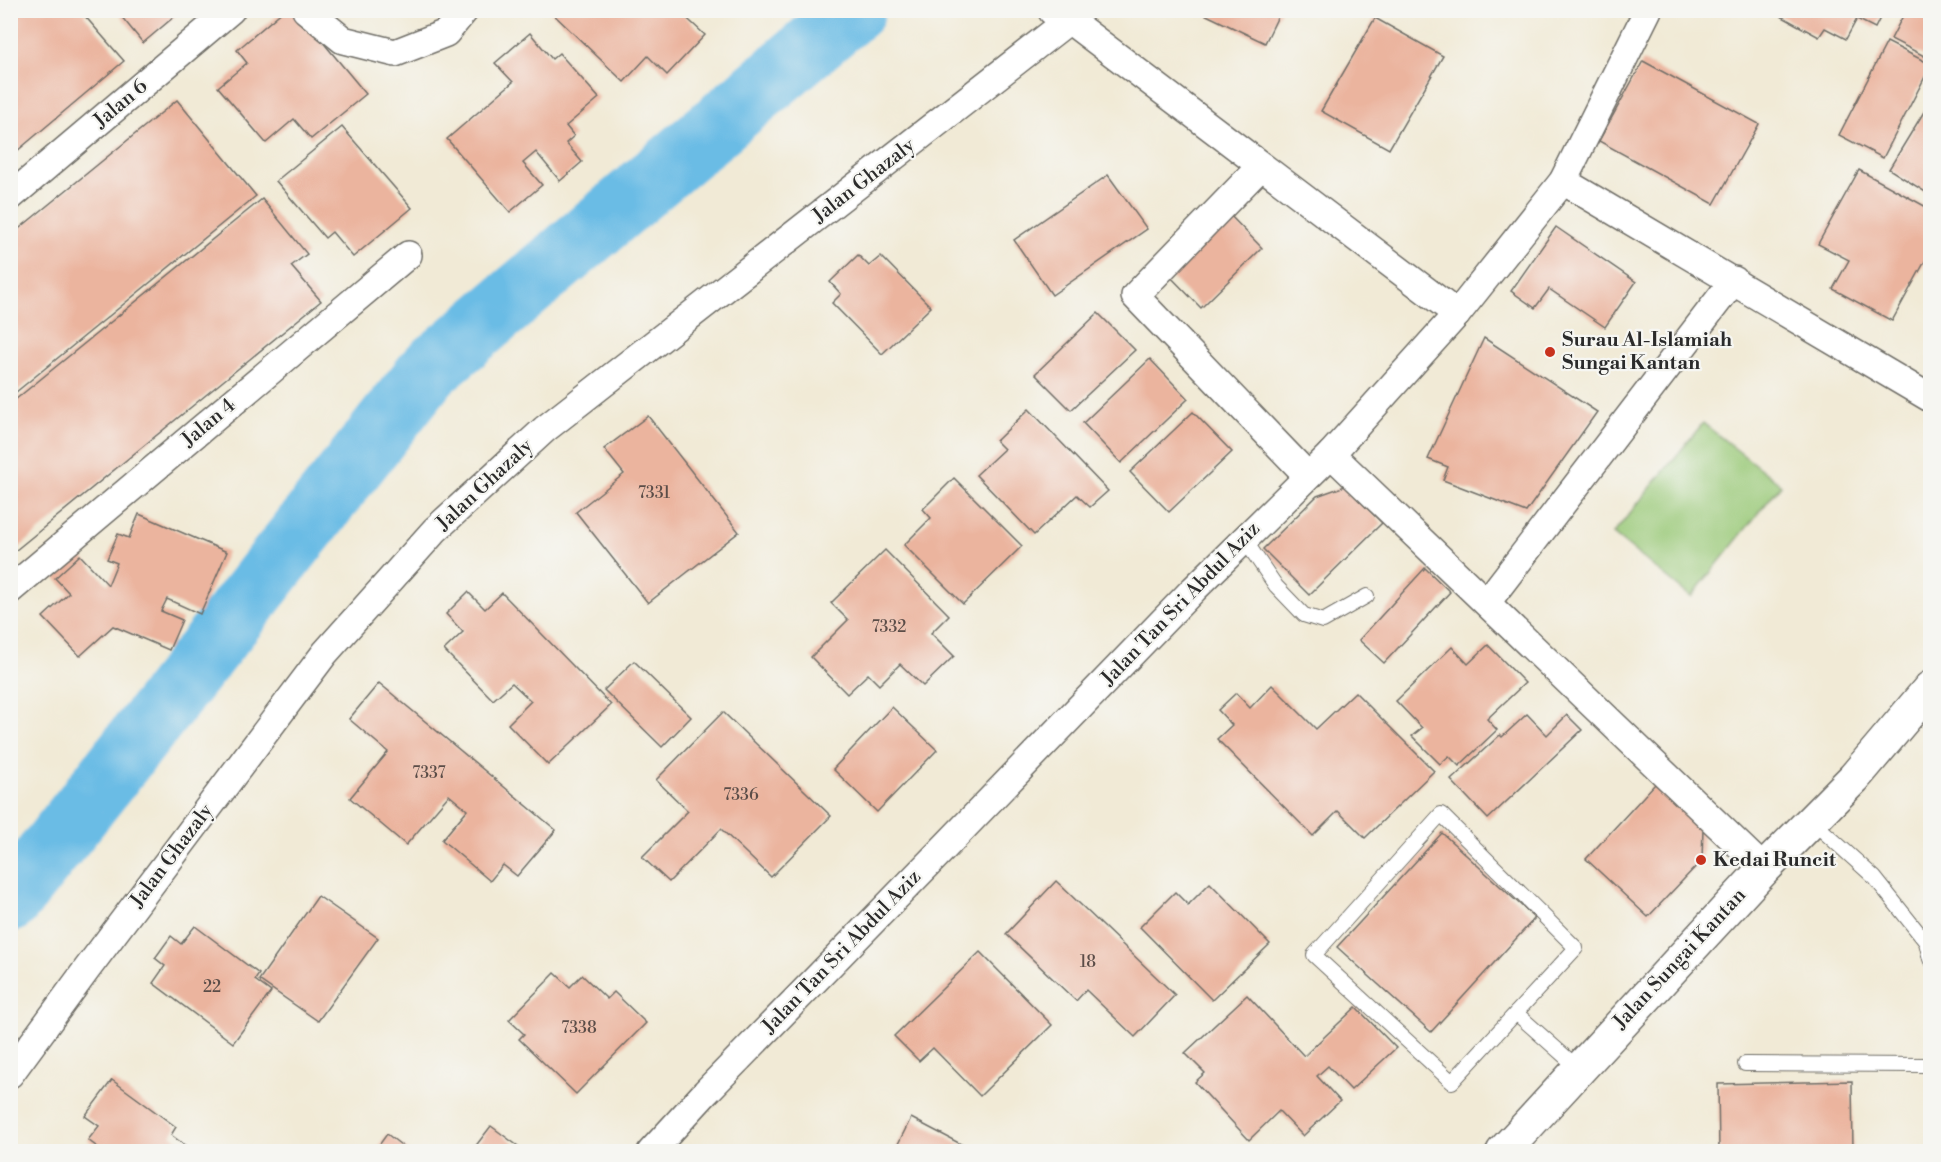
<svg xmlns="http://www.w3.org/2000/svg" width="1941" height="1162" viewBox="0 0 1941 1162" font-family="'Libre Bodoni',serif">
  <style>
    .green { fill: #9ac978; stroke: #627a52; stroke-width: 1.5 }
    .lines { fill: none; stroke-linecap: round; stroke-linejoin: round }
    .river { stroke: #6abce5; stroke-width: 63 }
    .building { fill: #ebb49e }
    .lane-casing { stroke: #706e67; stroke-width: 16 }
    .street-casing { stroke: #706e67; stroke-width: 30 }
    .secondary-casing { stroke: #706e67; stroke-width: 36 }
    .lane { stroke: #fff; stroke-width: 14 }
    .street { stroke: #fff; stroke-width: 27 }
    .secondary { stroke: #fff; stroke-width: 33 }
    .poi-dot { fill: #c8321e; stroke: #f6f6f2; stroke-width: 2 }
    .labels { text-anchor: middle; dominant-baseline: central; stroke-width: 4.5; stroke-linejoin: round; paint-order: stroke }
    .number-label { font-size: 16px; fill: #5b4d48 }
    .street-label { font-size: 20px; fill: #2b2b2b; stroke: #f6f6f2 }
    .poi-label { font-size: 20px; font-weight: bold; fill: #2b2b2b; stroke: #f6f6f2; text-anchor: start }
  </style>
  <rect width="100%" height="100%" fill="#f6f6f2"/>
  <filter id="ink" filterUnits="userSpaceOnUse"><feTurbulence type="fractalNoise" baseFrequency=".0167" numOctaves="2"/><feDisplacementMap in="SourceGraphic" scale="12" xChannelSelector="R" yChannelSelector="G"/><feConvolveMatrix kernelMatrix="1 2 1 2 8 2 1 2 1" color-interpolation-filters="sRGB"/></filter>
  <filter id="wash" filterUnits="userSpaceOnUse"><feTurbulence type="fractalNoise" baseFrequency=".008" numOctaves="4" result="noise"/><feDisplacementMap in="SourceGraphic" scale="24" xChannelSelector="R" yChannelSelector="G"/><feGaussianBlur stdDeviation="1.35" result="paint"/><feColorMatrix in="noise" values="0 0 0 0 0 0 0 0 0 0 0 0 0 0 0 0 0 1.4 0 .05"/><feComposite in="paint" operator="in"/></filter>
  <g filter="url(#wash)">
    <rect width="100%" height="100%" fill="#f1ead6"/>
    <!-- green -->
    <path class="green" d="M1703,423L1781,485L1691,597L1613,534Z"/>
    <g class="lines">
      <!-- river -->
      <path class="river" d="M10,901L429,370L854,10"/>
    </g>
    <g id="blocks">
      <!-- building -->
      <g class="building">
        <path d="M10,10H90L84,15L124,61L10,157Z"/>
        <path d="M116,10H182L143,43Z"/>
        <path d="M284,10H296L366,94L311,139L294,119L266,143L218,87L247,63L237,50Z"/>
        <path d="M549,10H678L705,35L667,75L648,56L624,82Z"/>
        <path d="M1196,10H1281L1265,43Z"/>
        <path d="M1770,10H1884L1875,28L1857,19L1846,39L1825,28L1819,37Z"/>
        <path d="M1906,10H1930V59L1891,39Z"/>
        <path d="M1375,18L1443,56L1389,149L1321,111Z"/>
        <path d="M530,33L552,59L559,53L599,98L566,126L574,136L566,143L582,162L560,181L536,152L523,163L542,185L510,212L447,139L513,82L495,63Z"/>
        <path d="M1887,42L1930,64V67L1883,158L1839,135Z"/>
        <path d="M1643,61L1759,124L1714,204L1599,141Z"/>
        <path d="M177,100L256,196L10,397V236Z"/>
        <path d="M1930,102V195L1889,169Z"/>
        <path d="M342,127L412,208L353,257L332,232L325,238L276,181Z"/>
        <path d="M1859,170L1930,209V252L1892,321L1833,289L1849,260L1818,244Z"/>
        <path d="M1108,175L1147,229L1052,295L1014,240Z"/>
        <path d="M262,199L307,254L291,266L321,301L10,555V404Z"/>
        <path d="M1226,211L1262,248L1201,308L1164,270Z"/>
        <path d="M1556,227L1636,282L1605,327L1549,289L1535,308L1511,291Z"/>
        <path d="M858,255L869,266L881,256L931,307L882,354L832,303L841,294L830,282Z"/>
        <path d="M1098,313L1135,350L1071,410L1035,374Z"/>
        <path d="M1484,338L1597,412L1526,512L1443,480L1448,467L1428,459Z"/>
        <path d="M1150,359L1188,399L1121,463L1083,423Z"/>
        <path d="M1029,409L1108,491L1090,507L1077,495L1034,535L976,475L1004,449L996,441Z"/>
        <path d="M1193,412L1232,452L1169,512L1130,472Z"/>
        <path d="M648,416L739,532L648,603L576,512L624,474L604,449Z"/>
        <path d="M954,478L1022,546L963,604L904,545L931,518L923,509Z"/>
        <path d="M1345,486L1382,523L1309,595L1263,549L1317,496Z"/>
        <path d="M139,514L227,552L200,614L167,599L161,611L182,620L169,650L113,626L80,656L43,617L69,593L55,578L80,555L108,585L117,563L107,559L118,534L129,538Z"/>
        <path d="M885,550L949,615L931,633L954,656L923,686L900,664L879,685L868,674L847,694L811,657L848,620L831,603Z"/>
        <path d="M1425,568L1450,592L1384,663L1359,640Z"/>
        <path d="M468,592L485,609L502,593L611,705L548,765L508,724L531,701L512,683L493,700L444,650L463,632L446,614Z"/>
        <path d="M1488,645L1525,683L1487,719L1497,730L1459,766L1449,756L1440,764L1412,736L1422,728L1396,701L1452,647L1468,664Z"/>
        <path d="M634,661L691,717L662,747L604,690Z"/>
        <path d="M379,683L556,830L517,876L503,865L490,881L442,840L467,810L449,795L406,845L350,798L388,752L349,719Z"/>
        <path d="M1272,685L1316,729L1355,692L1434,771L1365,838L1338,811L1313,836L1217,739L1232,725L1218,710L1236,693L1250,708Z"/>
        <path d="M892,707L937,750L877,812L833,769Z"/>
        <path d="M723,712L831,816L771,877L721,829L669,882L642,857L688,811L656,780Z"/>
        <path d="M1527,714L1547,735L1567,715L1582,730L1488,819L1451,780L1500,735L1502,737Z"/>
        <path d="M1655,784L1703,828L1702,860L1648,917L1586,859Z"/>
        <path d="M1442,833L1535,918L1431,1032L1337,947Z"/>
        <path d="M1056,881L1175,995L1135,1037L1086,990L1076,1001L1006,934Z"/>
        <path d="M1210,883L1270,944L1212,1000L1140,927L1175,892L1188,905Z"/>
        <path d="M318,896L378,938L318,1021L259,980Z"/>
        <path d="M195,926L259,974L255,980L271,992L233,1043L153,983L165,966L155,958L171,936L181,944Z"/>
        <path d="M980,952L1052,1025L980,1096L933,1048L919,1061L894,1036Z"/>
        <path d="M555,973L570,987L582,975L607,999L614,992L646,1023L576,1094L519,1039L524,1034L509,1020Z"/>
        <path d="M1247,995L1304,1056L1356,1007L1396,1048L1351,1090L1328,1066L1317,1076L1340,1101L1303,1136L1279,1111L1249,1140L1195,1082L1205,1073L1185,1053Z"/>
        <path d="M112,1080L176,1127L171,1135L186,1146L183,1152H104L88,1140L99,1126L85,1116Z"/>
        <path d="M1852,1081L1853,1152H1719L1718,1084Z"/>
        <path d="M911,1118L976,1152H894Z"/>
        <path d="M491,1126L526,1152H471Z"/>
        <path d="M387,1134L410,1152H374Z"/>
      </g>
    </g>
  </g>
  <g filter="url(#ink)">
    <use href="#blocks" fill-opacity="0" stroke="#706e67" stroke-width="1.5"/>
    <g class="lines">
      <!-- lane casing -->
      <g class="lane-casing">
        <g id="lane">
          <path d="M1244,539L1276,586L1304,615L1323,621L1367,596"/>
          <path d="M1441,814L1576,948L1452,1082L1314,955Z"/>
          <path d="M1812,821L1875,878L1926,942L1930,959"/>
          <path d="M1516,1013L1579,1069"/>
          <path d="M1745,1064L1930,1065"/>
        </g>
      </g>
      <!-- street casing -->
      <g class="street-casing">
        <g id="street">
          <path d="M306,10L343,40L395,53L446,33L465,10"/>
          <path d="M1052,11L1069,20L1457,314"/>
          <path d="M1261,166L1135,296L1308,476"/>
          <path d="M1563,181L1930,398"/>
          <path d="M10,197L231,10"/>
          <path d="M1331,454L1764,869"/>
          <path d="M10,590L408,255"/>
          <path d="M1487,602L1734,280"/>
          <path d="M10,1074L87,969L325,653L435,530L545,429L1069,20L1074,10"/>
          <path d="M651,1152L706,1092L941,851L1194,589L1331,454L1457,314L1563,181L1648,10"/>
        </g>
      </g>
      <!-- secondary casing -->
      <g class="secondary-casing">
        <path id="secondary" d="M1503,1152L1764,869L1854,778L1930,688"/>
      </g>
      <!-- lane -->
      <use href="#lane" class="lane"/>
      <!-- street -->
      <use href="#street" class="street"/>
      <!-- secondary -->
      <use href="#secondary" class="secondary"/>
    </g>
  </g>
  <!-- markers -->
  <g class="poi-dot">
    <circle cx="1550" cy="352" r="6"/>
    <circle cx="1701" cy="860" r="6"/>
  </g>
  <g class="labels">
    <!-- number labels -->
    <g class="number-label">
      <text x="654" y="493">7331</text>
      <text x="889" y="627">7332</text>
      <text x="429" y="773">7337</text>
      <text x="741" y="795">7336</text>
      <text x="1088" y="962">18</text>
      <text x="212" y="987">22</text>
      <text x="579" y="1028">7338</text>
    </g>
    <!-- street labels -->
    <g class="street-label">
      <text transform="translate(121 104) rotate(-40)">Jalan 6</text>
      <text transform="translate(864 181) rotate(-38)">Jalan Ghazaly</text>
      <text transform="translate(209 423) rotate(-40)">Jalan 4</text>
      <text transform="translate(485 485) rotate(-43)">Jalan Ghazaly</text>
      <text transform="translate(1181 604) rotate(-46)">Jalan Tan Sri Abdul Aziz</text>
      <text transform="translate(172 856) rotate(-53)">Jalan Ghazaly</text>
      <text transform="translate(842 952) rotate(-46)">Jalan Tan Sri Abdul Aziz</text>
      <text transform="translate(1680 959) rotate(-47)">Jalan Sungai Kantan</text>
    </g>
    <!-- poi labels -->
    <g class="poi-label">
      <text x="1562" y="340">Surau Al-Islamiah<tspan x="1562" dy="23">Sungai Kantan</tspan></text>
      <text x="1713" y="860">Kedai Runcit</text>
    </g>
  </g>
  <!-- margin -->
  <rect width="1941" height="1162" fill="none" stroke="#f6f6f2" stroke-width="36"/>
</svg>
